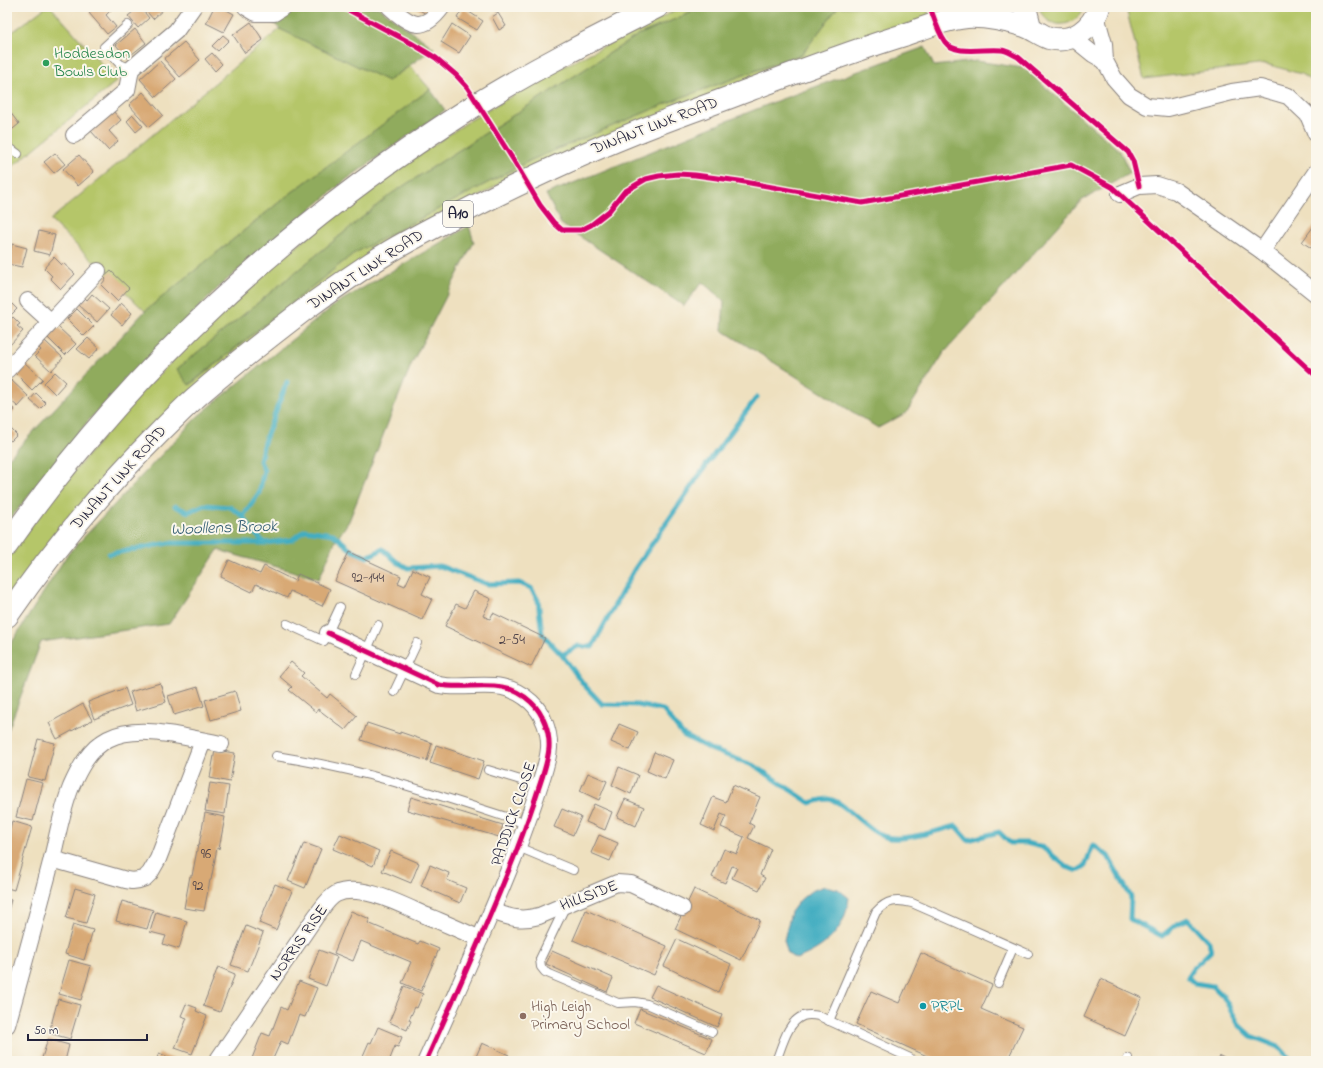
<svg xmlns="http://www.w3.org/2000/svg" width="1323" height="1068" viewBox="0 0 1323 1068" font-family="'Indie Flower',sans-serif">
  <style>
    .green { fill: #b5c669; stroke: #6c7452 }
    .forest { fill: #90ab5d; stroke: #59664c }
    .water { fill: #42adc1; stroke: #32687e }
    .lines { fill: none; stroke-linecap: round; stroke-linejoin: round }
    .stream { stroke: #42adc1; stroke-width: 5 }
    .building { fill: #d8a975 }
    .lane-casing { stroke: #88817d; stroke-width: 10 }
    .street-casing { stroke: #88817d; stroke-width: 18 }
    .primary-casing { stroke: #88817d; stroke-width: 24 }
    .lane { stroke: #fff; stroke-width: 8 }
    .street { stroke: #fff; stroke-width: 16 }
    .primary { stroke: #fff; stroke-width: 22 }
    .cycleway-casing { stroke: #fbf7ec; stroke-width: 8 }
    .cycleway { stroke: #d6006c; stroke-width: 5 }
    .leisure-dot { fill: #2e9e5b; stroke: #fbf7ec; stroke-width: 1.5 }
    .culture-dot { fill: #0f9aa8; stroke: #fbf7ec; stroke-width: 1.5 }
    .education-dot { fill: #8d6e63; stroke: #fbf7ec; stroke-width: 1.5 }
    .labels { text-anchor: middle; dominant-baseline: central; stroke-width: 4; stroke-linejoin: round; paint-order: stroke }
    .number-label { font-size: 14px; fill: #50444a }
    .shield { fill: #fbf7ec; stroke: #636270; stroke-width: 1 }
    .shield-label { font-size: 15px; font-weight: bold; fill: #22223b }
    .leisure-label { font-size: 16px; fill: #27864d; stroke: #fbf7ec; text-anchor: start }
    .street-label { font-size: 16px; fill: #22223b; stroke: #fbf7ec }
    .culture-label { font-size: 16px; fill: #0d838f; stroke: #fbf7ec; text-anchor: start }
    .education-label { font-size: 16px; fill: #785e54; stroke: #fbf7ec; text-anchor: start }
    .water-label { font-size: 17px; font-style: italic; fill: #2f5a71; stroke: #fbf7ec }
  </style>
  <rect width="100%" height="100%" fill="#fbf7ec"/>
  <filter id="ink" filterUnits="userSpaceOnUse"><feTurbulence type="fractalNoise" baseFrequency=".025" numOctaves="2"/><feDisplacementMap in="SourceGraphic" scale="8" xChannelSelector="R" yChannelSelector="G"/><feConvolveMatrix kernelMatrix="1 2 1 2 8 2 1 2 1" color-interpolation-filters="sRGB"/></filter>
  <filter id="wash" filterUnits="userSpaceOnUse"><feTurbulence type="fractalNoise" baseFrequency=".012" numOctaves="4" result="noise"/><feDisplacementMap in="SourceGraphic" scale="16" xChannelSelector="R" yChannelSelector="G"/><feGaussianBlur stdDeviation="0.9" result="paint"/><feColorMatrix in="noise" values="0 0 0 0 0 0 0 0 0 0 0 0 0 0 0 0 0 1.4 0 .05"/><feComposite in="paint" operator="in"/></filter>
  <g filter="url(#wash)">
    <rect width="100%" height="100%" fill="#eee0bf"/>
    <!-- green -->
    <g class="green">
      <path d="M46,7H51L117,81L7,171V36Z"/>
      <path d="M682,7H704L638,35L391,194L177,369L190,385L353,254L531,160L677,99L802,54L838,7H926L930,17L505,180L233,353L7,602V561L44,507L137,397L209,324L291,251L373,186L469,121L557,70Z"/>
      <path d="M1039,7H1085C1075,29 1046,31 1039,7Z"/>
      <path d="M1127,7H1316V84L1301,74L1266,64L1144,79L1126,8Z"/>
      <path d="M280,29L388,81L410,66L430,89L283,199L145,311L50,220Z"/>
    </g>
    <!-- forest -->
    <g class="forest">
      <path d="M256,7H378L434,48L388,81L280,29Z"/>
      <path d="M704,7H838L802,54L677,99L531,160L353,254L189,385L177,369L391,194L638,35Z"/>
      <path d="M925,47L934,66L976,61L1023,68L1120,151L1130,173L1081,201L944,353L906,413L878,428L722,330L724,301L702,282L684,306L561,224L546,194L779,100Z"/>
      <path d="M430,89L445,110L347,179L221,285L89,420L7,523V460L145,311L283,199Z"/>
      <path d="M469,226L474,242L411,365L349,521L335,542L319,579L218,550L169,624L41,642L7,733V650L67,555L197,417L337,303Z"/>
    </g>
    <!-- water -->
    <path class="water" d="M825,886L838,889L849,898C845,930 826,948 796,959L788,954L784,940L791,912L800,900L811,891Z"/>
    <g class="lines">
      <!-- stream -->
      <g class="stream">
        <path d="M175,506L188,512L204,505L230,507L243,516L253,532L265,543"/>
        <path d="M243,516L259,493L264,470L260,461L264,442L287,382"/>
        <path d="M109,554L169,543H265L292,540L305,530L333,534L353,551L367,557L383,549L397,562L408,568L440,566L487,584L519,583L531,588L538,600L542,634L562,655L585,686L602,704L637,705L663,710L683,735L710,749L755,766L810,803C815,802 822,799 828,799C844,800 865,831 886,837C905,842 937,830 956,826L968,840L999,832L1010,843H1026L1042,847L1067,867L1077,871L1085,866L1093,845L1108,856L1131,897L1130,919L1162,936L1177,924L1188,919L1209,942L1211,951L1192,969L1188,977L1194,983L1213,986L1223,996L1240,1026L1251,1036L1279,1047L1292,1061"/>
        <path d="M562,655L578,646L592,647L634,570L707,464L757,397"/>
      </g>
    </g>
    <g id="blocks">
      <!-- building -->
      <g class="building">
        <path d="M95,7H114L106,15L116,27L107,34L89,13Z"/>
        <path d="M139,7H140L149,18L138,28L128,16Z"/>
        <path d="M143,7H164L165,8L153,19Z"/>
        <path d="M214,7H221L234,14L224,32L206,23Z"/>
        <path d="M415,7H431L426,14Z"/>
        <path d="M493,7H505L496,12Z"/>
        <path d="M528,7H538L531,11Z"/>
        <path d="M463,8L483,21L477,30L457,18Z"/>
        <path d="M498,13L506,26L499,30L492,17Z"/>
        <path d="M251,22L263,40L245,53L233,35Z"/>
        <path d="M452,24L470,36L459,53L441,42Z"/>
        <path d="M135,29L146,43L127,58L116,45Z"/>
        <path d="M223,35L229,40L218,51L212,46Z"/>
        <path d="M184,42L200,60L180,77L164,59Z"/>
        <path d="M212,53L222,64L215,71L205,59Z"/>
        <path d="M160,61L176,79L156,97L140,79Z"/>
        <path d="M143,92L163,115L149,127L129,105Z"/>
        <path d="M7,108L19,124L8,133L7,132Z"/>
        <path d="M113,111L121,120L109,131L118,141L108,150L91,131Z"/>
        <path d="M133,115L143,126L136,132L127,121Z"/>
        <path d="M55,153L65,164L54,173L44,162Z"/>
        <path d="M79,155L94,172L78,186L63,169Z"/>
        <path d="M1316,223V251L1302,242Z"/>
        <path d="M39,231L55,235L50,255L34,251Z"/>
        <path d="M12,244L27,248L22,267L7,264Z"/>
        <path d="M54,257L62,265L63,263L75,274L61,289L50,278L52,276L44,268Z"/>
        <path d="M111,271L129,288L117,301L101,285L106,279L104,277Z"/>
        <path d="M92,294L109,309L97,322L78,305L85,298L87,300Z"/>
        <path d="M7,299L17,309L11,315L7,311Z"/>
        <path d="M121,303L132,313L122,325L111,315Z"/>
        <path d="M77,309L94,326L84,336L67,319Z"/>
        <path d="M13,317L20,324L17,326L23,331L9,346L7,345V323Z"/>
        <path d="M58,327L76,344L65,355L48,338Z"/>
        <path d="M88,338L99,348L89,359L77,349Z"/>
        <path d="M45,341L63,358L51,371L35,356L41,350L39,348Z"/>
        <path d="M25,363L43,379L32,390L15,373Z"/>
        <path d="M55,372L66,382L55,394L44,383Z"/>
        <path d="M11,380L28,396L18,407L7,397V383Z"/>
        <path d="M36,393L46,403L40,409L30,400Z"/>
        <path d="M7,403L15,410L7,419Z"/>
        <path d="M7,425L17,435L11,441L7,438Z"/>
        <path d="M349,552L401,576L398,583L405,586L413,569L430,577L422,594L432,599L422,620L335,581Z"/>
        <path d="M229,560L260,574L264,566L295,581L298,574L330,589L322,606L290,591L287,598L256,584L252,592L221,577Z"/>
        <path d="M474,591L491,599L483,616L490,619L493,613L545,638L531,667L445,626L456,604L465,608Z"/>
        <path d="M291,662L304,673L301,676L327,698L330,694L357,716L345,730L318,709L316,712L289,690L292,687L279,676Z"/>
        <path d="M160,683L166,702L136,711L130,692Z"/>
        <path d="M198,687L204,706L174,715L168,696Z"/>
        <path d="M125,688L131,705L94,719L88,702Z"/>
        <path d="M235,691L241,711L211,720L205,700Z"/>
        <path d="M83,704L92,720L57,739L49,723Z"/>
        <path d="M367,723L400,734V732L432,743L427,761L394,750L393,751L361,740Z"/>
        <path d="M619,724L638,732L630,750L611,742Z"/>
        <path d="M38,739L55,743L45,781L28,777Z"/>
        <path d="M436,745L484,761L478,779L430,763Z"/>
        <path d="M215,750L235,753L230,782L210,778Z"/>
        <path d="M654,752L673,760L665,779L647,771Z"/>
        <path d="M619,767L638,775L631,794L612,785Z"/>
        <path d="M588,773L607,781L599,800L580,791Z"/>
        <path d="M26,779L43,783L33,821L16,817Z"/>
        <path d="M210,783L229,786L225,814L205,811Z"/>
        <path d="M733,785L760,797L749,823L754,826L748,838L771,849L760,875L765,878L759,890L732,878L737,868L732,866L725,883L712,877L724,849L737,854L744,837L721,827L726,816L721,814L714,831L701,825L713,797L726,802Z"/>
        <path d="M411,797L503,825L499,837L407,810Z"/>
        <path d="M625,799L644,807L636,826L617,817Z"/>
        <path d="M594,804L612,812L605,830L586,822Z"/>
        <path d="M562,809L581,817L573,835L554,827Z"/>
        <path d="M205,813L225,817L219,849L217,848L211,880H210L204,911L184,908L190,876H192L198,845H199Z"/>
        <path d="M12,821L32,827L14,890L7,888V839Z"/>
        <path d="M340,834L379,851L373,866L333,849Z"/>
        <path d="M599,835L618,843L610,861L591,853Z"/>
        <path d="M304,843L321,849L305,888L288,881Z"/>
        <path d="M391,851L419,863L411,883L382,871Z"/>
        <path d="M430,865L449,873L447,880L466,888L460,903L421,886Z"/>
        <path d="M275,884L292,891L276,930L259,923Z"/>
        <path d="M75,888L95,894L86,923L66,918Z"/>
        <path d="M694,889L760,920L741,960L675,929Z"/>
        <path d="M7,899L11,900L7,914Z"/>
        <path d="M122,901L153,910L147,929L116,921Z"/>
        <path d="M586,910L667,946L654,975L573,940Z"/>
        <path d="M351,911L370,919L368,923L418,944L420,941L439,949L421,991L402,983L411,962L361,941L353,961L334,953Z"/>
        <path d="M156,912L187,921L179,949L163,944L166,936L150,932Z"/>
        <path d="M73,924L93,930L84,960L65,954Z"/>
        <path d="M246,926L263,933L248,971L231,965Z"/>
        <path d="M677,939L731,964L718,992L664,966Z"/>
        <path d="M319,950L337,957L326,986L308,979Z"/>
        <path d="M552,951L613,978L607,992L546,964Z"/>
        <path d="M921,953L992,985L981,1009L1023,1027L1007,1061H938L856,1024L871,991L899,1003Z"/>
        <path d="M69,960L91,966L81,1000L59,994Z"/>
        <path d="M218,967L235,974L220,1012L203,1006Z"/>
        <path d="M1101,979L1142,998L1125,1036L1084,1017Z"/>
        <path d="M299,981L317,988L305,1017L299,1015L288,1044L281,1041L272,1061H251L262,1033L270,1036L281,1007L287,1010Z"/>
        <path d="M656,985L722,1015L717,1027L650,997Z"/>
        <path d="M404,986L423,994L417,1008L415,1007L409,1020L411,1021L407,1030L389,1022Z"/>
        <path d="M58,999L80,1005L70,1039L49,1033Z"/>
        <path d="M186,1004L197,1008L196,1011L207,1016L192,1054L175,1048L187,1018L181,1016Z"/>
        <path d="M640,1009L712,1039L706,1053L634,1023Z"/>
        <path d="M378,1027L402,1037L398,1047L395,1046L390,1059L395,1061H369L362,1058L369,1042L371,1043Z"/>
        <path d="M48,1039L69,1045L65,1061H41Z"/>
        <path d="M482,1043L509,1055L507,1061H474Z"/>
        <path d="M159,1053L178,1061H156Z"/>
        <path d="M1220,1056L1230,1061H1218Z"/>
      </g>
    </g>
  </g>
  <g filter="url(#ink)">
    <use href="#blocks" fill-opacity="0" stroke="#88817d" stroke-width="1"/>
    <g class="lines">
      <!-- lane casing -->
      <g class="lane-casing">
        <g id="lane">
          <path d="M128,25L104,47L120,64L131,69"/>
          <path d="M7,146L18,154"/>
          <path d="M287,624L324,641L340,607"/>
          <path d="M356,674L378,625"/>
          <path d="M394,692L417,643"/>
          <path d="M276,756C307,761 338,767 369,775C422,789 475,807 527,824"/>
          <path d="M488,770L540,786"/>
          <path d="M518,847L573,870"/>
          <path d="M565,907L540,959L541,967L545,972L618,1003L635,1002L647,1004L712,1032"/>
          <path d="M998,983L1013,948"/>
          <path d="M829,1021L876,912C887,900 896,899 912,903L1028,954"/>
          <path d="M776,1061C782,1047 787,1022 803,1016C809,1014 814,1015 819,1016L910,1058"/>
          <path d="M1127,1061L1128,1058"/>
        </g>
      </g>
      <!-- street casing -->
      <g class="street-casing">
        <g id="street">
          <path d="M246,7L256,13H274L283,7"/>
          <path d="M390,7C411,26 423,33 442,7"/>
          <path d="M1096,16L1104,44L1105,61L1114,78L1129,95L1147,106L1168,108L1232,92L1260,88L1288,96L1308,115L1316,134"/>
          <path d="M1072,37L1093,54L1105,61"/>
          <path d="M74,135L127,90L131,69L176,31L193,7"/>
          <path d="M1316,172L1262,251L1316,294"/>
          <path d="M1120,194L1139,186L1157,185L1176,191L1262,251"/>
          <path d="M28,301L51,322"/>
          <path d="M7,370L98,271"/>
          <path d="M328,633L439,685C472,691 502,675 531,702C543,713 550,732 549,748C548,761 543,775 539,787C532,809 524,831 516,852C488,923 457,992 426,1061"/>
          <path d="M52,859L126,880L132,881L139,880L145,878L150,873L158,859L203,741"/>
          <path d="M492,911C510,918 521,921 539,916L617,883L631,884L682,908"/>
          <path d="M7,1025C22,972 36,919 50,866C57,840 61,812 71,787C79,769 89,749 108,739C139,723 187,738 221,744"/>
          <path d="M217,1061L316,916C322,909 327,899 336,894C360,882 404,906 427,916C445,923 462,931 480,939"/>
        </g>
      </g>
      <!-- primary casing -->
      <g class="primary-casing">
        <g id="primary">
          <path d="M1025,7L1030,27"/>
          <path d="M7,545C129,370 289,223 469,109C530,71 593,39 657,7"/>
          <path d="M7,616C53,549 105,487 162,430C173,419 184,408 195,398C231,366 270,336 308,307C333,289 358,271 384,255C412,238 442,223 471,208C524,181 577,156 632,134C671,118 710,105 749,90C800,71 852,51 904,35C924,28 945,19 967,17C986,16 1008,21 1025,26C1034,29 1040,35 1049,38C1072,44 1093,29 1099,7"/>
        </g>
      </g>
      <!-- lane -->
      <use href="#lane" class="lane"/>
      <!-- street -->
      <use href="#street" class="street"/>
      <!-- primary -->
      <use href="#primary" class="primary"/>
      <!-- cycleway casing -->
      <g class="cycleway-casing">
        <g id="cycleway">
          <path d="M343,7L411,43L436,58L456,75L467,87L514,161L540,205L554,223L562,230H581L591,225L609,211L624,192L646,179L659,176L678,174L695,175L739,181L862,203L1071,165L1112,187L1316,376"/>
          <path d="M930,7C934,18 938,32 945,42C955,56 985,48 1001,50C1007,50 1013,55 1018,57L1128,152L1133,161L1139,186"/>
          <path d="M328,633L439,685C472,691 502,675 531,702C543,713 550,732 549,748C548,761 543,775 539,787C532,809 524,831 516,852C488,923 457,992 426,1061"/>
        </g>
      </g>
      <!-- cycleway -->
      <use href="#cycleway" class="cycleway"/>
    </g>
  </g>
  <!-- markers -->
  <circle class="leisure-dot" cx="46" cy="63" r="4"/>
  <circle class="culture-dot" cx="923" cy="1006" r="4"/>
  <circle class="education-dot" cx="523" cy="1016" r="4"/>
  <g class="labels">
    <!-- number labels -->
    <g class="number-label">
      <text x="368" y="578">92-144</text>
      <text x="512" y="640">2-54</text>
      <text x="206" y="854">96</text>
      <text x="198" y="886">92</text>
    </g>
    <!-- shield labels -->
    <rect class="shield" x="443" y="201" width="30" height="26" rx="3"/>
    <g class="shield-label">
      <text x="458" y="214">A10</text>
    </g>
    <!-- leisure labels -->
    <g class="leisure-label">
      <text x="54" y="54">Hoddesdon<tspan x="54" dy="18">Bowls Club</tspan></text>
    </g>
    <!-- street labels -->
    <g class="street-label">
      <text transform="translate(655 126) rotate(-21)">DINANT LINK ROAD</text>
      <text transform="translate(366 270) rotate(-33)">DINANT LINK ROAD</text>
      <text transform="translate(119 478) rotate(-48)">DINANT LINK ROAD</text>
      <text transform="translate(514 814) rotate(-71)">PADDICK CLOSE</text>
      <text transform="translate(589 896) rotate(-21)">HILLSIDE</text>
      <text transform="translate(299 943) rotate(-55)">NORRIS RISE</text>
    </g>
    <!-- culture labels -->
    <g class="culture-label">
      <text x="931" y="1006">PRPL</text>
    </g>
    <!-- education labels -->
    <g class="education-label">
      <text x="531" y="1007">High Leigh<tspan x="531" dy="18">Primary School</tspan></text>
    </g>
    <!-- water labels -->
    <g class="water-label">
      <text transform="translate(224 528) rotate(-2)">Woollens Brook</text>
    </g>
  </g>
  <!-- margin -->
  <rect width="1323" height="1068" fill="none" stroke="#fbf7ec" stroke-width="24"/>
  <!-- scale -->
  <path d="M28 1034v6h119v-6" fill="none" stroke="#22223b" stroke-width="2"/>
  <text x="34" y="1034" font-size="12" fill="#22223b" stroke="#fbf7ec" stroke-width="3" paint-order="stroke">50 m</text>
</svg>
